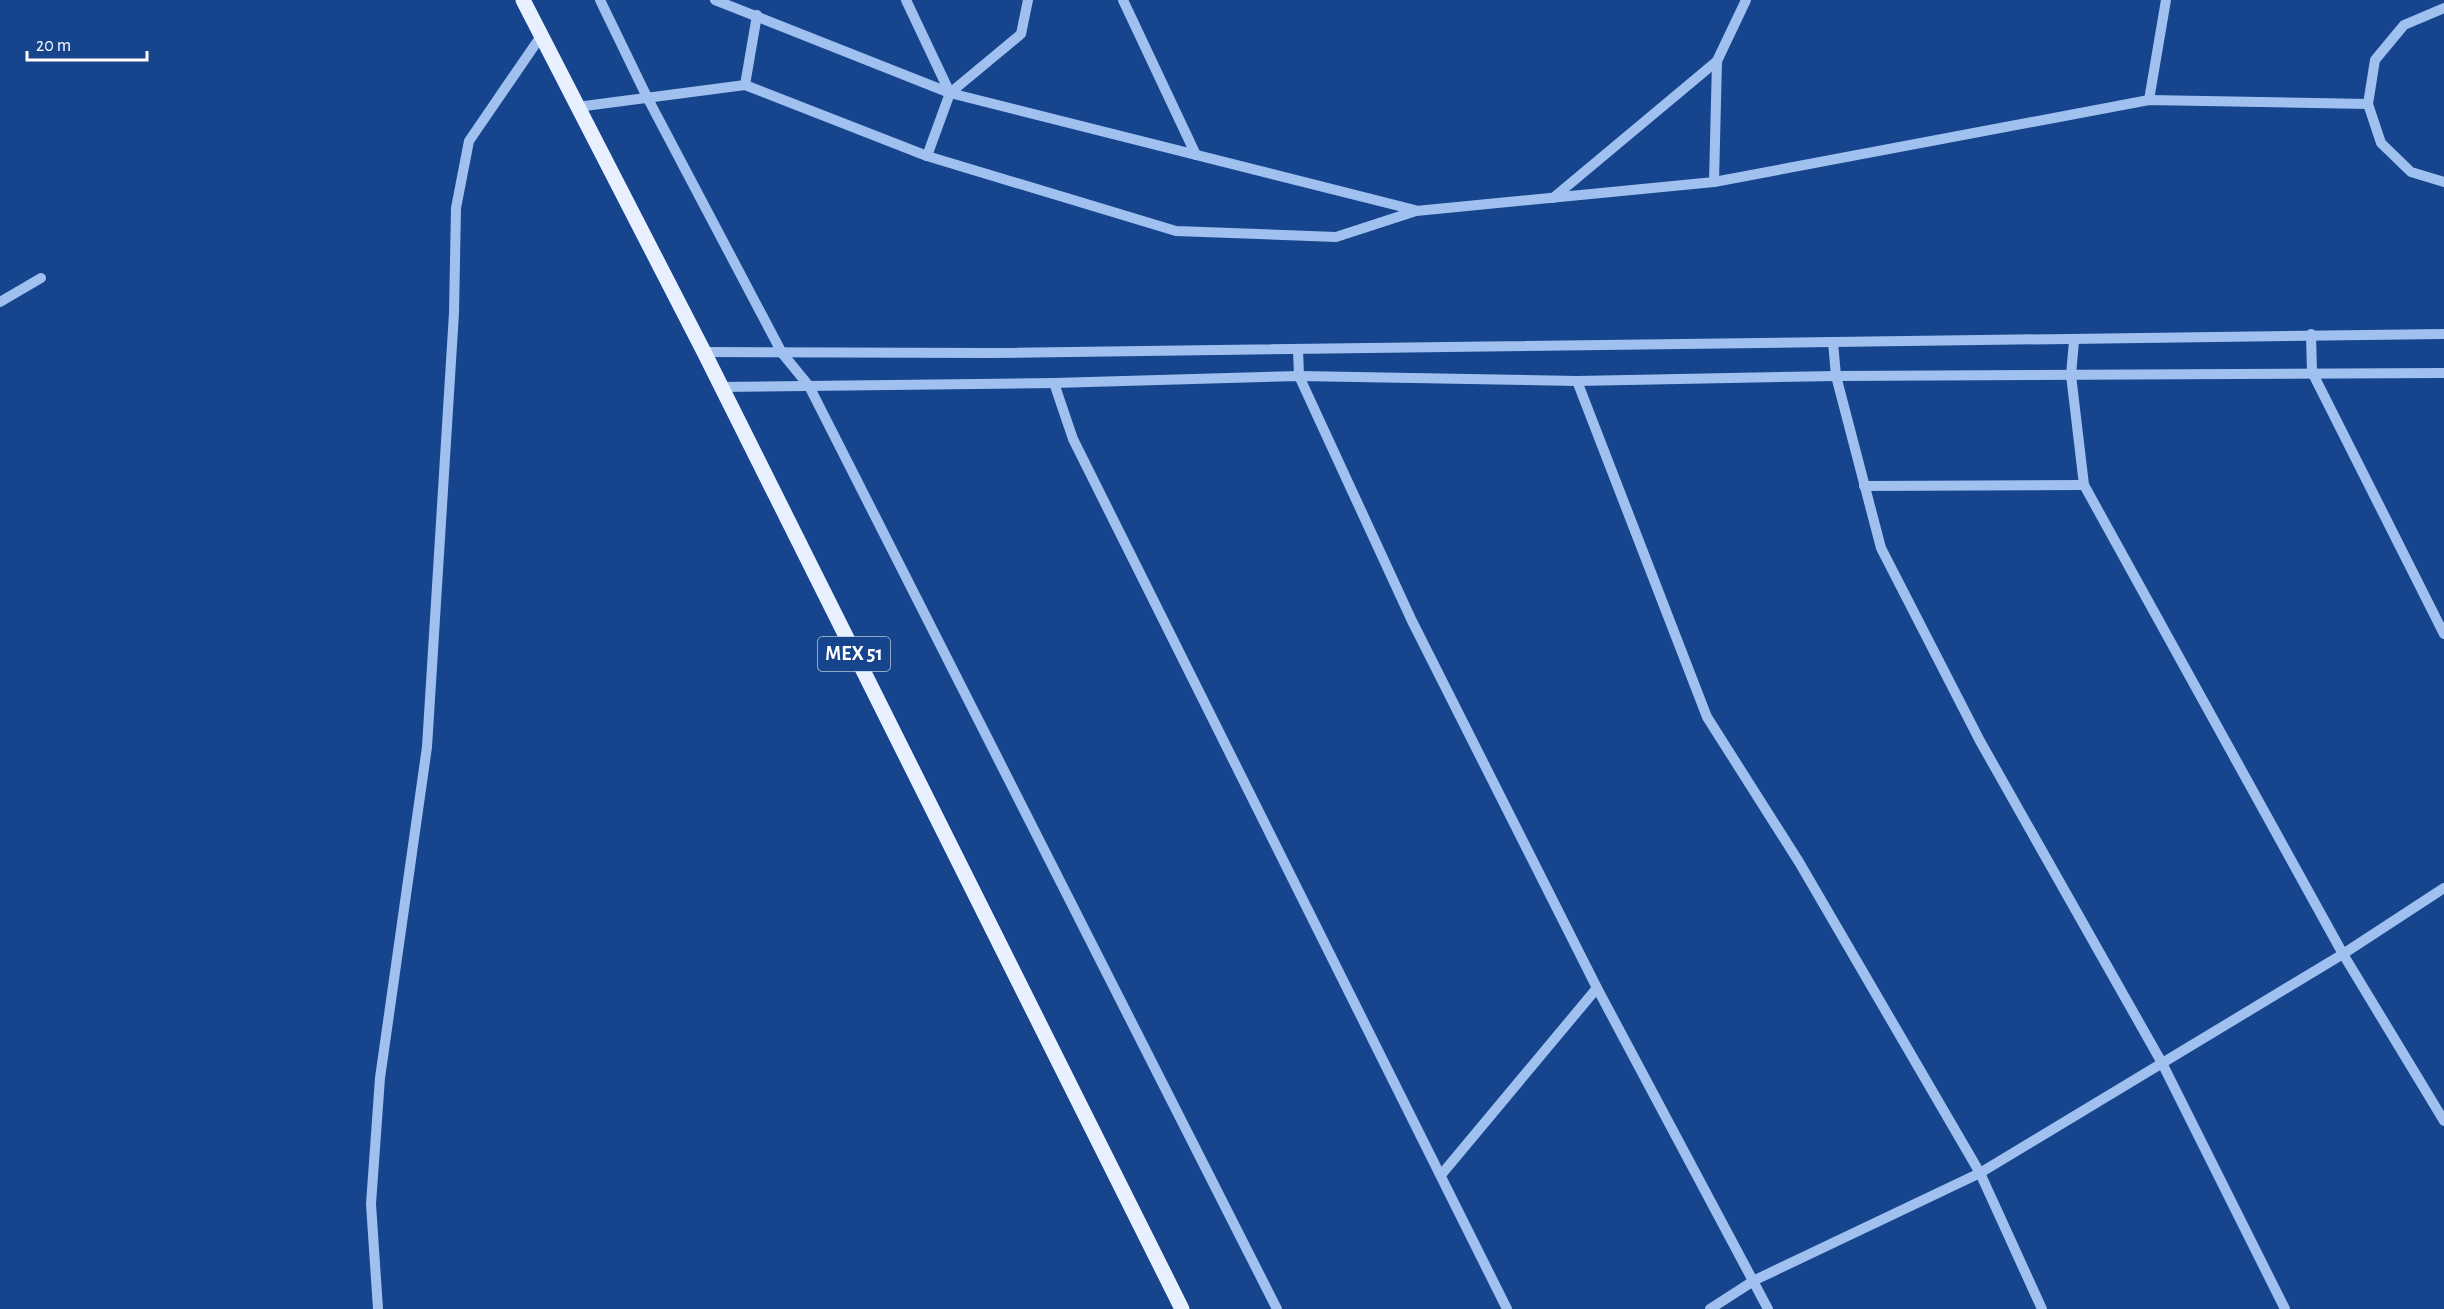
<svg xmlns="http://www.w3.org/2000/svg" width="2444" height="1309" viewBox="0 0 2444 1309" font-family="'Alegreya Sans',sans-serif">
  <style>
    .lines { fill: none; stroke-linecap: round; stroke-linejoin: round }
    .minor { stroke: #a0c1ef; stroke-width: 10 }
    .major { stroke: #e8f0ff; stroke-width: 15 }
    .labels { text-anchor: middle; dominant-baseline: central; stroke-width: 6; stroke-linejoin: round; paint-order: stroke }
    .shield { fill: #16458d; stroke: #b9c7dd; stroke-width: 1.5 }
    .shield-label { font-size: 20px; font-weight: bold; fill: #fff }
  </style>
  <rect width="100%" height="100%" fill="#16458d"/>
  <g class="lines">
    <!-- minor -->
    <g class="minor">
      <path d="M600,0L647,97L782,353L809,386L1277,1309"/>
      <path d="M715,0L950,93L1415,210"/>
      <path d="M906,0L950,93L927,156"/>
      <path d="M1123,0L1196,155"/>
      <path d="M2444,8L2404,25L2375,60L2368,104L2381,143L2411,172L2444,182"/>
      <path d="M745,85L757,15"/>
      <path d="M950,93L1021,34L1028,0"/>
      <path d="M2149,100L2166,0"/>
      <path d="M577,107L745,85L927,156L1176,231L1336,237L1416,211L1714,182L2149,100L2368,104"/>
      <path d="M1714,182L1717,61L1746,0"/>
      <path d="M1553,198L1717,61"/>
      <path d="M0,302L41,278"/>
      <path d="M2311,334L2312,372L2444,634"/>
      <path d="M2074,341L2071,375L2084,485L2343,954L2444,1121"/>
      <path d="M1833,342L1836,376L1881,548L1980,741L2162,1063L2285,1309"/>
      <path d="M1298,349L1299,376L1412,621L1597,988L1768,1309"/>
      <path d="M704,352L990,353L2444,334"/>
      <path d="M1577,381L1707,717L1799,862L1980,1173L2042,1309"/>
      <path d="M1054,383L1073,439L1507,1309"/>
      <path d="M720,387L1054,383L1299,376L1577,381L1836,376L2444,373"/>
      <path d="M1864,486L2084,485"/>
      <path d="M1441,1175L1597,988"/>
      <path d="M378,1309L371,1204L380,1078L427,747L454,313L456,208L469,141L541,36"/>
      <path d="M1710,1309L1755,1280L1980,1173L2343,954L2444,888"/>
    </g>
    <!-- major -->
    <path class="major" d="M523,0L704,352L1182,1309"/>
  </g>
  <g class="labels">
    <!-- shield labels -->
    <rect class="shield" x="818" y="637" width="72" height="34" rx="4.5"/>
    <g class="shield-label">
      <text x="854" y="654">MEX 51</text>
    </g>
  </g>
  <!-- scale -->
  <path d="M27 51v9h120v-9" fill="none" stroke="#ffffff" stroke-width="3"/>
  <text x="36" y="51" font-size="18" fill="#ffffff" stroke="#16458d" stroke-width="4.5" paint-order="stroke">20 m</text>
</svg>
